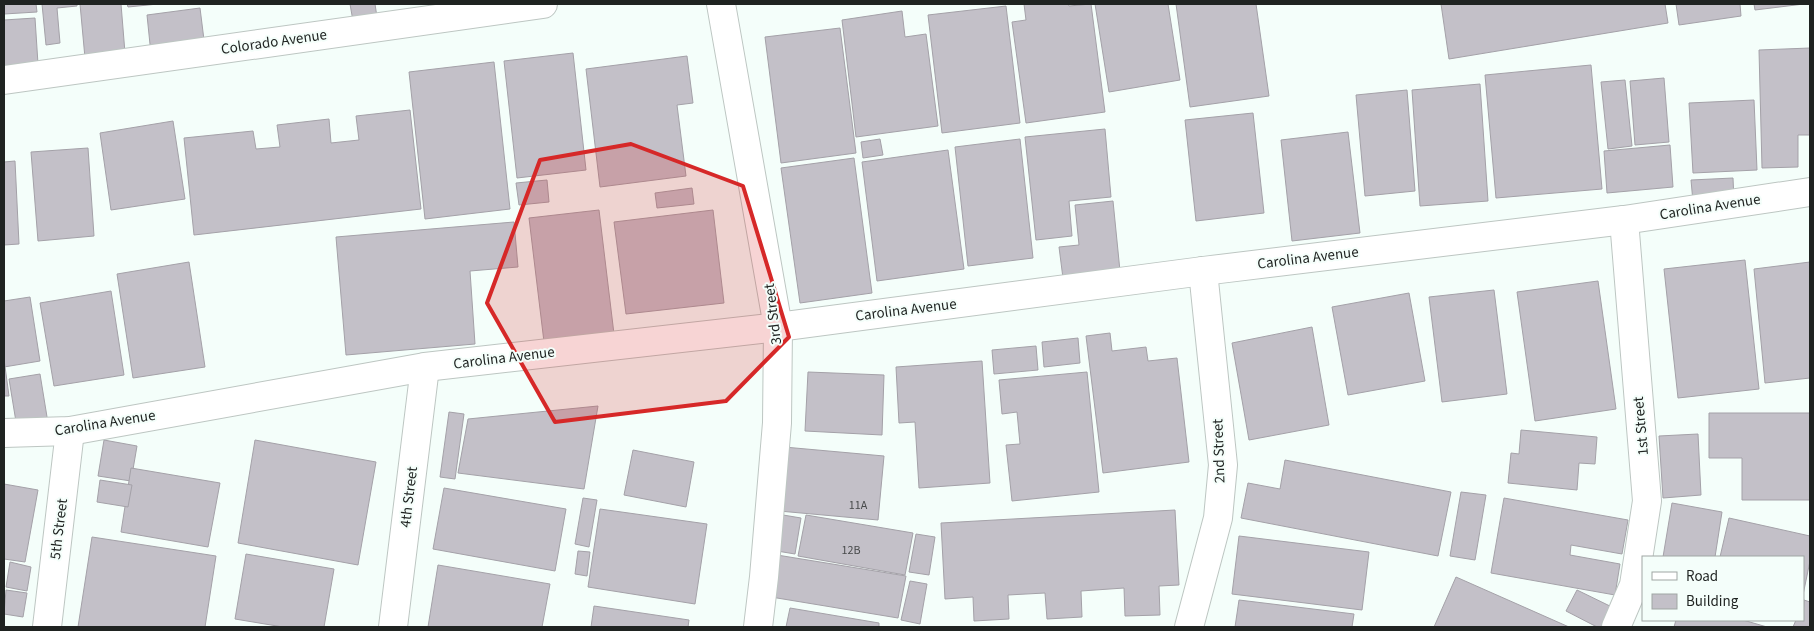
<svg xmlns="http://www.w3.org/2000/svg" width="1814" height="631" viewBox="0 0 1814 631" font-family="'Source Sans 3',sans-serif">
  <style>
    .building { fill: #c3c0c8; stroke: #a4a1a8 }
    .lines { fill: none; stroke-linecap: round; stroke-linejoin: round }
    .street-casing { stroke: #bdc6c2; stroke-width: 30 }
    .street { stroke: #fff; stroke-width: 28 }
    .marked { fill: #d62828; fill-opacity: 0.2; stroke: #d62828; stroke-width: 4; stroke-linejoin: round }
    .labels { text-anchor: middle; dominant-baseline: central; stroke-width: 4; stroke-linejoin: round; paint-order: stroke }
    .number-label { font-size: 12px; fill: #484a4b }
    .street-label { font-size: 15px; fill: #1f2321; stroke: #f4fefa }
  </style>
  <rect width="100%" height="100%" fill="#f4fefa"/>
  <!-- building -->
  <g class="building">
    <path d="M4,4H36L37,12L4,14Z"/>
    <path d="M42,4H77V6L57,8L60,43L46,45Z"/>
    <path d="M80,4H121L125,53L85,58Z"/>
    <path d="M127,4H158L128,7Z"/>
    <path d="M350,4H375L377,17L353,21Z"/>
    <path d="M1024,4H1068L1069,6L1091,4L1105,112L1026,123L1012,22L1026,20Z"/>
    <path d="M1095,4H1168L1180,80L1109,92Z"/>
    <path d="M1176,4H1256L1269,96L1190,107Z"/>
    <path d="M1441,4H1665L1668,23L1449,59Z"/>
    <path d="M1676,4H1740L1741,16L1679,25Z"/>
    <path d="M1754,4H1804L1755,10Z"/>
    <path d="M1006,6L1020,123L942,133L928,15Z"/>
    <path d="M200,8L205,48L151,54L147,15Z"/>
    <path d="M902,11L905,37L926,34L938,126L856,137L842,20Z"/>
    <path d="M35,18L38,64L4,67V20Z"/>
    <path d="M840,28L856,153L781,163L765,37Z"/>
    <path d="M1810,48V135H1798V167L1762,168L1759,50Z"/>
    <path d="M573,53L586,170L517,178L504,61Z"/>
    <path d="M687,56L693,103L677,105L686,176L600,187L586,69Z"/>
    <path d="M494,62L510,209L425,219L409,72Z"/>
    <path d="M1591,65L1602,189L1496,198L1485,75Z"/>
    <path d="M1664,78L1669,142L1635,145L1630,81Z"/>
    <path d="M1625,80L1632,146L1608,149L1601,82Z"/>
    <path d="M1480,84L1488,201L1420,206L1412,90Z"/>
    <path d="M1407,90L1415,191L1365,196L1356,95Z"/>
    <path d="M1754,100L1757,170L1693,173L1689,103Z"/>
    <path d="M410,110L421,209L194,235L184,138L253,131L256,149L280,147L277,125L329,119L331,143L359,140L356,116Z"/>
    <path d="M1253,113L1264,213L1196,221L1185,120Z"/>
    <path d="M173,121L185,199L111,210L100,133Z"/>
    <path d="M1105,129L1111,197L1069,201L1072,236L1036,240L1025,137Z"/>
    <path d="M1348,132L1360,233L1292,241L1281,140Z"/>
    <path d="M880,139L883,155L863,158L861,142Z"/>
    <path d="M1020,139L1033,258L968,266L955,147Z"/>
    <path d="M1670,145L1673,187L1607,193L1604,151Z"/>
    <path d="M88,148L94,236L38,241L31,152Z"/>
    <path d="M948,150L964,269L877,281L862,162Z"/>
    <path d="M854,158L872,293L800,303L781,168Z"/>
    <path d="M15,161L19,244L4,245V162Z"/>
    <path d="M1733,178L1734,200L1693,202L1691,180Z"/>
    <path d="M547,180L549,202L519,205L516,183Z"/>
    <path d="M692,188L694,204L657,208L655,193Z"/>
    <path d="M1113,201L1121,281L1064,286L1059,247L1079,245L1075,205Z"/>
    <path d="M599,210L614,334L544,342L529,218Z"/>
    <path d="M713,210L724,303L626,314L614,222Z"/>
    <path d="M514,222L518,267L470,271L475,344L346,355L336,237Z"/>
    <path d="M1745,260L1759,389L1678,398L1664,269Z"/>
    <path d="M189,262L205,367L133,378L117,274Z"/>
    <path d="M1810,262V378L1765,383L1754,269Z"/>
    <path d="M1598,281L1616,409L1535,421L1517,292Z"/>
    <path d="M1494,290L1507,394L1442,402L1429,297Z"/>
    <path d="M111,291L124,375L54,386L40,303Z"/>
    <path d="M1409,293L1425,381L1348,395L1332,307Z"/>
    <path d="M30,297L40,361L4,367V301Z"/>
    <path d="M1312,327L1329,425L1249,440L1232,343Z"/>
    <path d="M1110,333L1112,351L1146,347L1148,361L1177,358L1189,462L1103,473L1086,336Z"/>
    <path d="M1078,338L1080,363L1044,367L1042,342Z"/>
    <path d="M1036,346L1038,370L994,374L992,350Z"/>
    <path d="M4,359L9,396H4Z"/>
    <path d="M982,361L990,483L919,488L915,422L899,423L896,367Z"/>
    <path d="M808,372L884,375L882,435L805,431Z"/>
    <path d="M1087,372L1099,492L1012,501L1006,445L1020,444L1017,412L1002,414L999,380Z"/>
    <path d="M40,374L48,423L17,428L9,379Z"/>
    <path d="M598,406L584,489L458,473L468,419Z"/>
    <path d="M449,412L464,414L455,479L440,477Z"/>
    <path d="M1709,413H1810V500H1742V458H1709Z"/>
    <path d="M1521,430L1597,437L1595,464L1579,463L1577,490L1508,483L1511,453L1519,454Z"/>
    <path d="M1698,434L1701,495L1663,498L1659,436Z"/>
    <path d="M104,440L137,446L131,481L98,476Z"/>
    <path d="M255,440L376,462L358,565L238,543Z"/>
    <path d="M784,447L884,456L878,520L779,511Z"/>
    <path d="M633,450L694,462L686,507L624,495Z"/>
    <path d="M1285,460L1451,492L1438,556L1241,518L1248,483L1280,489Z"/>
    <path d="M131,468L220,483L208,547L121,532Z"/>
    <path d="M100,480L132,485L128,507L97,502Z"/>
    <path d="M4,484L38,490L25,562L4,559Z"/>
    <path d="M444,488L566,509L555,571L433,549Z"/>
    <path d="M1461,492L1486,495L1475,560L1450,556Z"/>
    <path d="M583,498L597,500L589,547L575,544Z"/>
    <path d="M1504,498L1628,520L1622,554L1571,545L1570,555L1620,564L1615,595L1491,573Z"/>
    <path d="M1672,503L1722,512L1715,557H1663Z"/>
    <path d="M600,509L707,524L695,604L588,587Z"/>
    <path d="M1175,510L1179,585L1159,586L1160,615L1125,616L1124,588L1081,591L1082,617L1047,619L1045,593L1008,595L1009,619L974,621L973,597L945,599L941,523Z"/>
    <path d="M777,514L801,518L795,554L771,550Z"/>
    <path d="M806,515L913,533L905,575L798,556Z"/>
    <path d="M1729,518L1810,536V561L1803,595V557H1720Z"/>
    <path d="M916,534L935,537L929,575L909,572Z"/>
    <path d="M1239,536L1369,552L1362,610L1232,594Z"/>
    <path d="M92,537L216,556L205,627H78Z"/>
    <path d="M578,551L590,552L587,576L575,574Z"/>
    <path d="M246,554L334,569L324,627H283L235,619Z"/>
    <path d="M777,555L906,576L898,618L771,597Z"/>
    <path d="M10,562L31,567L27,591L6,587Z"/>
    <path d="M438,565L550,584L542,627H428Z"/>
    <path d="M1456,577L1569,627H1434Z"/>
    <path d="M910,581L927,584L920,624L901,620Z"/>
    <path d="M6,590L27,593L23,617L4,614Z"/>
    <path d="M1577,590L1616,609L1607,627H1597L1566,611Z"/>
    <path d="M1239,600L1354,614L1352,627H1235Z"/>
    <path d="M1804,600L1810,602V627H1793L1796,620H1803Z"/>
    <path d="M594,606L689,620L688,627H591Z"/>
    <path d="M790,608L879,623V627H786Z"/>
    <path d="M1676,620H1743L1767,627H1674Z"/>
  </g>
  <g class="lines">
    <!-- street casing -->
    <g class="street-casing">
      <g id="street">
        <path d="M721,4L778,327L777,423L764,577L758,627"/>
        <path d="M4,80L543,4"/>
        <path d="M4,433L70,431L425,367L778,327L1203,271L1624,220L1810,192"/>
        <path d="M47,627L70,431"/>
        <path d="M393,627L425,367"/>
        <path d="M1189,627L1218,518L1223,465L1203,271"/>
        <path d="M1616,627L1634,585L1647,501L1624,220"/>
      </g>
    </g>
    <!-- street -->
    <use href="#street" class="street"/>
  </g>
  <!-- marked area -->
  <path class="marked" d="M631,144L743,186L789,337L726,401L555,422L487,303L540,160Z"/>
  <g class="labels">
    <!-- number labels -->
    <g class="number-label">
      <text x="858" y="505">11A</text>
      <text x="851" y="550">12B</text>
    </g>
    <!-- street labels -->
    <g class="street-label">
      <text transform="translate(274 42) rotate(-8)">Colorado Avenue</text>
      <text transform="translate(1710 207) rotate(-9)">Carolina Avenue</text>
      <text transform="translate(1308 258) rotate(-7)">Carolina Avenue</text>
      <text transform="translate(906 310) rotate(-7)">Carolina Avenue</text>
      <text transform="translate(773 314) rotate(-97)">3rd Street</text>
      <text transform="translate(504 358) rotate(-7)">Carolina Avenue</text>
      <text transform="translate(105 423) rotate(-9)">Carolina Avenue</text>
      <text transform="translate(1641 426) rotate(-95)">1st Street</text>
      <text transform="translate(1219 451) rotate(-92)">2nd Street</text>
      <text transform="translate(409 497) rotate(-83)">4th Street</text>
      <text transform="translate(59 529) rotate(-83)">5th Street</text>
    </g>
  </g>
  <!-- border -->
  <rect width="1814" height="631" fill="none" stroke="#1f2321" stroke-width="10"/>
  <!-- legend -->
  <rect x="1642" y="556" width="162" height="65" fill="#f4fefa" stroke="#9fa6a3"/>
  <rect x="1652" y="572" width="25" height="8" fill="#ffffff" stroke="#9fa6a3"/>
  <text x="1686" y="581" font-size="15" fill="#1f2321">Road</text>
  <rect x="1652" y="594" width="25" height="15" fill="#c3c0c8" stroke="#9fa6a3"/>
  <text x="1686" y="606" font-size="15" fill="#1f2321">Building</text>
</svg>
